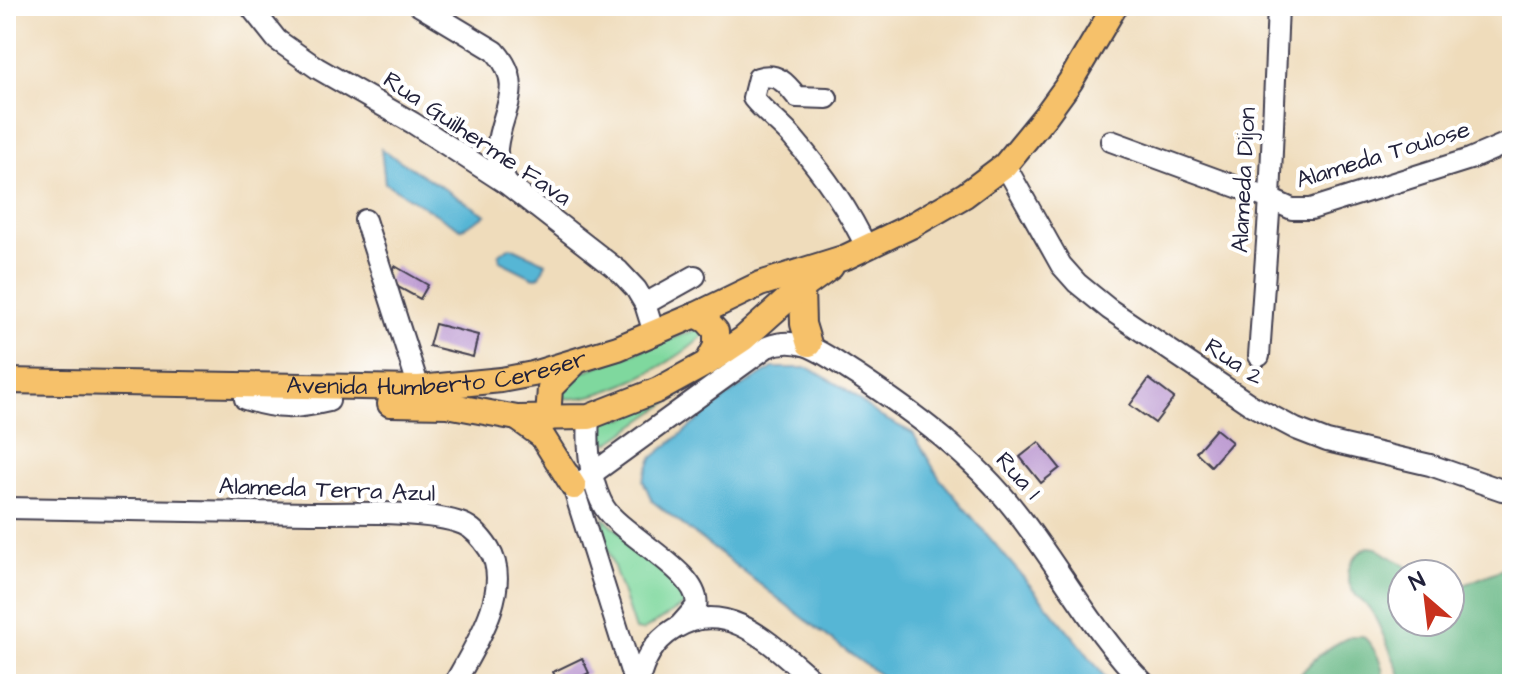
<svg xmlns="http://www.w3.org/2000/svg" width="1518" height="690" viewBox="0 0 1518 690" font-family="'Architects Daughter',sans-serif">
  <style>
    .green { fill: #7fd89e; stroke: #507d6c; stroke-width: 2 }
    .forest { fill: #67b885; stroke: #446d60; stroke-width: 2 }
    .water { fill: #57b6d5; stroke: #3c6c88; stroke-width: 2 }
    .building { fill: #bd9bd2 }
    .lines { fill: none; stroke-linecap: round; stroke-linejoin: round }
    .minor-casing { stroke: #413e4e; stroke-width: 24 }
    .major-casing { stroke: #413e4e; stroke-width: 28 }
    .minor { stroke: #fff; stroke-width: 20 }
    .major { stroke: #f6c16b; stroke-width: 24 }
    .labels { text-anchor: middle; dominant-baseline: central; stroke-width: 8; stroke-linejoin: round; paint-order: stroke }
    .street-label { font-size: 24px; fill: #22223b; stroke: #fff }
  </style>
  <rect width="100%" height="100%" fill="#fff"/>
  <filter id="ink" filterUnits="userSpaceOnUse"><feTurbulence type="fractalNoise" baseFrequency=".0125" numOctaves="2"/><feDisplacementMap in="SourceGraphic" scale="16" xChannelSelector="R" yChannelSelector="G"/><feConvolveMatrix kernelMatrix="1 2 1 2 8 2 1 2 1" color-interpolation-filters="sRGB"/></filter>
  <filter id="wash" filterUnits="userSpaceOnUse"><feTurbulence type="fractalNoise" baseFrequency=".006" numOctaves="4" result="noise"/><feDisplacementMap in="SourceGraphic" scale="32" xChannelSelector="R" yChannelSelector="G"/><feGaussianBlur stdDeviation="1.8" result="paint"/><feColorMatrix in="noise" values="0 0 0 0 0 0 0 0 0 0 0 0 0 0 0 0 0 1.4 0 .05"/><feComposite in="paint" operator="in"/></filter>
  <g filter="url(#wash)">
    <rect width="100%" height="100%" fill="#efdcbb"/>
    <!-- green -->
    <g class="green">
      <path d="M698,329L705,333C685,359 588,410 557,396L560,380Z"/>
      <path d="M714,364L718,368L609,443L601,440L597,427L606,417L624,419Z"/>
      <path d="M604,518L688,591L685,604L642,631L635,630L605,540Z"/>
    </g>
    <!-- forest -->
    <g class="forest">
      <path d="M1368,547L1376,548L1419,574H1402V598L1397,602L1402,609V622H1450V599L1456,588L1512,565V684H1398L1402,682C1401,674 1377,620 1372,612C1367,604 1355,597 1351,588C1343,570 1353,555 1368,547Z"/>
      <path d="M1352,636H1363C1376,649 1385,667 1383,684H1294C1308,661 1327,647 1352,636Z"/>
    </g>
    <!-- water -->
    <g class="water">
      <path d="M381,149L486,215L461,229L385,183Z"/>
      <path d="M511,247L546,263L540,276L534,278L500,261L499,254Z"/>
      <path d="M773,368H809L842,387L881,417L913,433L940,479L1077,641L1110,684H911V679L890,682L850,654L652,501L643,480L652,458L734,391Z"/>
    </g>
    <g id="blocks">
      <!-- building -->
      <g class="building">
        <path d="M395,266L428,285L420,299L387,281Z"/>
        <path d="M435,324L478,335L473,357L429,346Z"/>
        <path d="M1149,379L1174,398L1155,423L1130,405Z"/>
        <path d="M1216,429L1232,442L1211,466L1196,452Z"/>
        <path d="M1039,442L1060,468L1041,483L1020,457Z"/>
        <path d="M582,658L589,673L579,678L582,684H559L553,672Z"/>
      </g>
    </g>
  </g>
  <g filter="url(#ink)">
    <use href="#blocks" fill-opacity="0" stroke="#413e4e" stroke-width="2"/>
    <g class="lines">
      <!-- minor casing -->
      <g class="minor-casing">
        <g id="minor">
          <path d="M250,6L277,40L317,68L413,123L507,184L619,271L636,289L645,304L654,333"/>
          <path d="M420,6L495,51C527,87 501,109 497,148C496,160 502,173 507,184"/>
          <path d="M827,98L797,97C786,83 777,72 758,78L753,98C765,113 781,124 793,138C822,172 848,207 866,247"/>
          <path d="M1111,141L1270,199L1292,209H1311L1470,159L1512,141"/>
          <path d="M1005,165L1061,265L1077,283L1109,309L1251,405L1296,429L1327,441L1430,465L1502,490L1512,491"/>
          <path d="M365,220L419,388"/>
          <path d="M645,304L695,276"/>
          <path d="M1259,356L1270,199L1278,6"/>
          <path d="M245,399C279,410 295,409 329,401"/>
          <path d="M589,417C587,447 589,480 604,507C622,536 704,574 696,607L681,624"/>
          <path d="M569,474L635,684"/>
          <path d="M574,487L767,347C802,333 826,356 855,374C914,413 973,456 1017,513C1061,569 1094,634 1145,684"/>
          <path d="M6,508C108,510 209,511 311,513C350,513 428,510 463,524C473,528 483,540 489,549C514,588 474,648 454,684"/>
          <path d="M638,684C644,660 653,642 674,629C730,594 777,651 818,684"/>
        </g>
      </g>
      <!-- major casing -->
      <g class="major-casing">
        <g id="major">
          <path d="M802,288L803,324L809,344"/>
          <path d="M696,315L707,321L716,331V346L707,363"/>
          <path id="s1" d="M6,381L419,388L501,380L533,374L618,348L696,315L760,284L846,257L911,226L965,195L1005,165L1046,115L1070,82L1115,6"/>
          <path d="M390,404L447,405L517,418L589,417L658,390L707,363L743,339L790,297L831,267"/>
          <path d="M517,418L542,436L574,487"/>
          <path d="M548,419L550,388L574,364"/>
        </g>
      </g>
      <!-- minor -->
      <use href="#minor" class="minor"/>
      <!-- major -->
      <use href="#major" class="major"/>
    </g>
  </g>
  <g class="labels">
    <!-- street labels -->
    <g class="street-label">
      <text transform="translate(477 139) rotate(34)">Rua Guilherme Fava</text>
      <text transform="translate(1383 155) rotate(-17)">Alameda Toulose</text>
      <text transform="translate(1244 180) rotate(-87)">Alameda Dijon</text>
      <text transform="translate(1234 362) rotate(34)">Rua 2</text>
      <text stroke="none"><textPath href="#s1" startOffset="432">Avenida Humberto Cereser</textPath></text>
      <text transform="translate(1018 476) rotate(48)">Rua 1</text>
      <text transform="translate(327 490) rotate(2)">Alameda Terra Azul</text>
    </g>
  </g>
  <!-- margin -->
  <rect width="1518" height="690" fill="none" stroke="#fff" stroke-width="32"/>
  <!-- north arrow -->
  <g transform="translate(1426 598) rotate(332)"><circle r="38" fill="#ffffff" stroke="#a7a7b1" stroke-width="2"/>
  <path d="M0-6L14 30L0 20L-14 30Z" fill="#c8321e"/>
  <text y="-12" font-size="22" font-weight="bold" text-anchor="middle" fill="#22223b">N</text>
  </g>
</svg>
